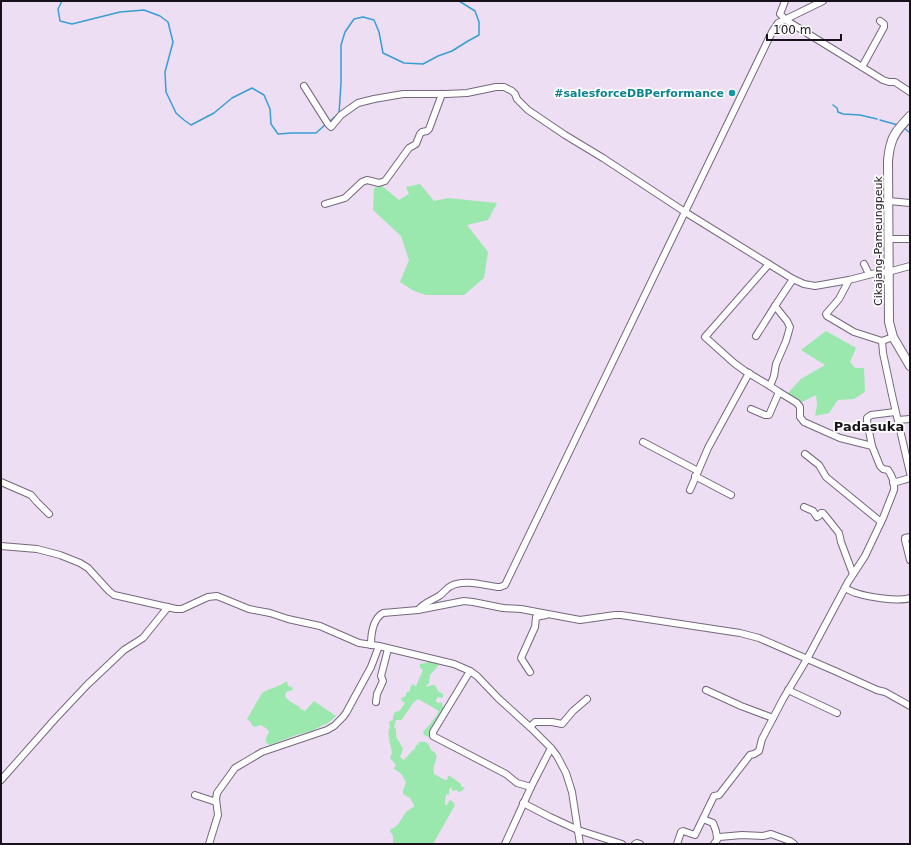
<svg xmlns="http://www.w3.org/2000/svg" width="911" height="845" viewBox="0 0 911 845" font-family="'DejaVu Sans',sans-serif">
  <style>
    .green { fill: #9ae8ad }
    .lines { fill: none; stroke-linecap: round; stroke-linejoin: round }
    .stream { stroke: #399ed2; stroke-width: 1.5 }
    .minor-casing { stroke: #75687b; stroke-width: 8 }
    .major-casing { stroke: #75687b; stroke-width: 10 }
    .minor { stroke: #fff; stroke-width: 6 }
    .major { stroke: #fff; stroke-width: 8 }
    .culture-dot { fill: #0f9aa8; stroke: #fff; stroke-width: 1.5 }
    .labels { text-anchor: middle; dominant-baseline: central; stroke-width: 3.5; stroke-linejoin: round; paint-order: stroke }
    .culture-label { font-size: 11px; font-weight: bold; fill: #0d838f; stroke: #fff; text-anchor: end }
    .street-label { font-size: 11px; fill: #171219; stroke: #fff }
    .quarter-label { font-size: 13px; font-weight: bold; fill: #171219; stroke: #fff }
  </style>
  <rect width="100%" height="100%" fill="#eddef4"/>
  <!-- green -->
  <g class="green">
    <path d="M420,184L434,201L448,198L497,203L488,220L467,225L488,252L484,278L464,295H426L414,291L400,282L409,260L401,236L373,210L374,188L382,186L399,200L409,194L406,187Z"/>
    <path d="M826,331L856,348L850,362L855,368H864L865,392L854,399L838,400L829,413L815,416L817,405L816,395L802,402L788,393L801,379L825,365L801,350Z"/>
    <path d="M429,660L440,662L438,666L430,675L429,683L425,687L433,685H435L438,691L443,694V698L438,697L436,700V702L439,703L441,702L442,703L443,707L444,708L429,737L424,735L423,732C429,725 435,719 439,711L418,699L413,703L403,718L401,720H396L394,727L396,729V735L397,739L400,743L403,749L400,757L404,760L413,750L415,749L416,745H418L419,742C426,741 429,743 431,750C443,755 431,764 434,774L445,780H447L448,776H450L461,784V787H465L462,791L458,792L457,790L452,791V788L451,787L449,790V795L446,794L445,801V805H447L450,800L453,802L454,804L455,805L433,844H393V836L390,831L391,829C399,826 399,822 404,815C406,811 410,809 414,807V805L410,798L403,794V791L406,782C401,773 402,774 393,768L395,767L396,765L390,758L392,753C391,744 386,736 390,727L389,722L393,720V716L395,712C402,711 401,708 405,703L404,702L402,701L401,698L406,696V693L410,691V688L412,685L414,684L415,686H416L423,670L420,668V664L426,663Z"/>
    <path d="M287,681L288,686L292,687L293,690L286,692L285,696C288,701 294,704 300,707L299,708L305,711L314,701L336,716L328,723L321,726L312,731L296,735L270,745C263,742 266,738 269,732L267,729L261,725L254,727L251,724V722L247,719L262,693C270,688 279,687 287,681Z"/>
  </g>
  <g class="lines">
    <!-- stream -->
    <g class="stream">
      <path d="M62,1L58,9L60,21L72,24L120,12L144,10L160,16L168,22L173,42L165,72L166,92L176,113L184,120L191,125L214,113L232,98L252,88L264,95L270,109L271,124L278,134L292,133H316L326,124"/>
      <path d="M833,105L837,108L838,112L843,114L860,115L877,119"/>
      <path d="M880,120L898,125"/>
      <path d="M329,122L339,113L341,83V45L345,32L354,19L363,17L374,20L379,32L383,53L404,63L423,64L438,56L452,51L468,41L479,35V22L475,11L459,1"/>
      <path d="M903,127L910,133"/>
    </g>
    <!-- minor casing -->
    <g class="minor-casing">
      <g id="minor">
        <path d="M785,1L780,14L783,17L784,19L862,67L883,80L889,82H895L910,92"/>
        <path d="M862,67L884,27V24L880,21"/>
        <path d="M304,86L328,124L331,127L341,115L358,103L374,99L403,94H446L467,93L496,87H504L512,91L515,94L517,99L528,110L565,135L603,158L685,212L793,279L804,284L815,286L849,280L876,273L888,272L910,266"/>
        <path d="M889,201L910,203"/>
        <path d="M325,204L345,198L362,182L367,180L379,183L385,181L409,148L416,144L420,134L422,132L427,131L429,129L442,94"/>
        <path d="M889,239H910"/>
        <path d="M769,264L705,337L734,363L745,371L770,386L774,376L776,364L786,341L790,327L787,321L775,306L793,279"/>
        <path d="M864,264L869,274"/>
        <path d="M849,280L839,299L826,314L827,316L854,332L882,341L893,337"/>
        <path d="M756,336L775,306"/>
        <path d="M882,341L883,353L892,395L910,473"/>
        <path d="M751,409L765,415H769L779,392"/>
        <path d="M898,420L910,419"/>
        <path d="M643,442L698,471"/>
        <path d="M872,446L867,421V418L871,415L895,412"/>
        <path d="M805,454L819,465L826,477L881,522"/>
        <path d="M695,476L731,495"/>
        <path d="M1,482L31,495L37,502L49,514"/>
        <path d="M893,483L910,478"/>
        <path d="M690,490L708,448L749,373"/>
        <path d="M804,507L813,511L817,517L819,516L821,513H823L839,533L841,542L853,574"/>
        <path d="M910,537L905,538V540L910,560"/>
        <path d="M1,546L37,549L60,555L80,563L88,568L109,591L114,595L176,609H182L208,597L217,596L222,598L249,609L270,613L288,619L320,626L359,643L379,646L454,664L470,671L477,676L498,698L531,728L551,748L557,756L566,773L572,792L580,844"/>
        <path d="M845,588C849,590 852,592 856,593C868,597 898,602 910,598"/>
        <path d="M418,610C425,602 431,601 439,596C444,593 446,588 451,586C464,579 483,585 497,587H500L505,585L668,247L772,32L778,23L823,1"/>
        <path d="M371,645C371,634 373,619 383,613L418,610L464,601L473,602L503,608L521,609L580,620L615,615H621L740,633L759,638L835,671L877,690L885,692L910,706"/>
        <path d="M470,671L433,732V736L506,774L517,783L531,787"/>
        <path d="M530,672L521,658L535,627L536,617L546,615"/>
        <path d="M706,690L741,706L773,718"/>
        <path d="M788,690L837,713"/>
        <path d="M376,702L377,694L383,681L381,676L388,649"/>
        <path d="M530,727L535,722H552L562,724L573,711L587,699"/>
        <path d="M1,780L55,719L87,685L124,650L143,638L168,607"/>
        <path d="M195,795L216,802"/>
        <path d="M523,803L550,817L578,830L622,844"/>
        <path d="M703,819L713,823L716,831L717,838"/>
        <path d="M209,844L218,815L216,799L217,793L235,768L262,752L327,730L334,726L343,717L346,713L371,667L379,646"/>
        <path d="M505,844L531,787L551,748"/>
        <path d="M635,844L637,843L640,844"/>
        <path d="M677,844L681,832L683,831L695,835L714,796L719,795L750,755L754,754L759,751L762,739L783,699L807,659L848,582L865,556L883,518L894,490C895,483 892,476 888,470L883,469L880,466L872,446L840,438L804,422L800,417V407L797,403L779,392L770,386"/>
        <path d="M714,844L719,837L742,835L763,836L771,834L790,841L794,844"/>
      </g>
    </g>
    <!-- major casing -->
    <g class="major-casing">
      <path id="major" d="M910,116C903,124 893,133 891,144C889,149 889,155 888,160L889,322L893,337L910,366"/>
    </g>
    <!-- minor -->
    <use href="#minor" class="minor"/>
    <!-- major -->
    <use href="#major" class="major"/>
  </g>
  <!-- markers -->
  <circle class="culture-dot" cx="732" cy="93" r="4"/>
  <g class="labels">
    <!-- culture labels -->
    <g class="culture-label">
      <text x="724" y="93">#salesforceDBPerformance</text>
    </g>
    <!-- street labels -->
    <g class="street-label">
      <text transform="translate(878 241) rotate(-90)">Cikajang-Pameungpeuk</text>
    </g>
    <!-- quarter labels -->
    <g class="quarter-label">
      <text x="869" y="426">Padasuka</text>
    </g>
  </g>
  <!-- border -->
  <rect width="911" height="845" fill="none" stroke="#171219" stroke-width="4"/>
  <!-- scale -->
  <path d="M767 34v6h74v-6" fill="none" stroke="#171219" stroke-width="2"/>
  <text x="773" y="34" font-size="12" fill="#171219" stroke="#ffffff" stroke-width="3" paint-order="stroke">100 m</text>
</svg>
